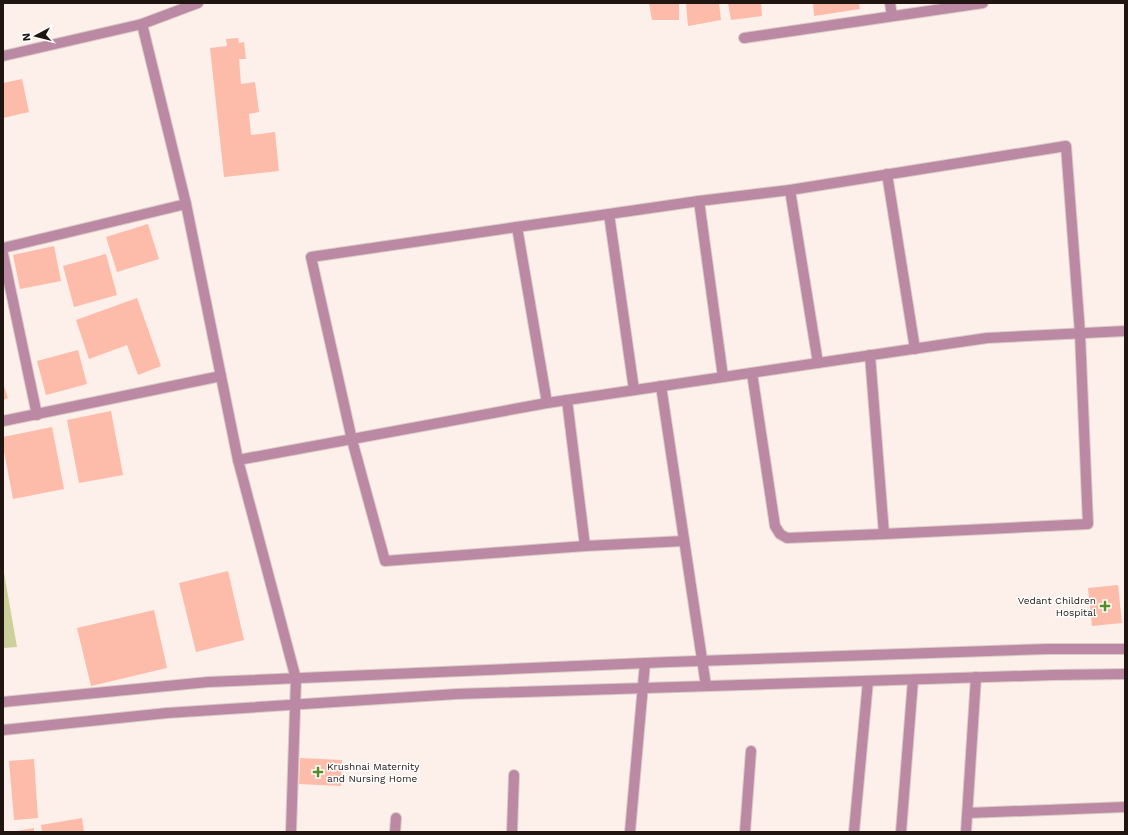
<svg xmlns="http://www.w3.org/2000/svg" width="1128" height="835" viewBox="0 0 1128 835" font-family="'Work Sans',sans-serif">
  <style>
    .green { fill: #ccd19b }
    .building { fill: #fdbba9 }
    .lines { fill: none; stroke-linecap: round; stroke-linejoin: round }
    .minor-casing { stroke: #daccc6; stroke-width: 12 }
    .minor { stroke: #bc89a4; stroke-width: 10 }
    .poi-dot { fill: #588d26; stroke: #fff; stroke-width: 1.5 }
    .labels { text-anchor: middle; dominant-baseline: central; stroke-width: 3; stroke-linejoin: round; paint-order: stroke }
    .poi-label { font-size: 10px; fill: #211511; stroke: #fff; text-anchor: end }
  </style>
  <rect width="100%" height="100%" fill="#fdefe9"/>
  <!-- green -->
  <path class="green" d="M3,567L17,647L3,648Z"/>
  <!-- building -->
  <g class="building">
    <path d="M649,3H679V20H652Z"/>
    <path d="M686,3H719L721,20L688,26Z"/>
    <path d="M728,3H761L762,16L731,20Z"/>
    <path d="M813,3H859L860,9L814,16Z"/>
    <path d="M238,38L239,43L244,42L246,59H239L241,84L255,82L259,112L249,114L251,135L275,132L279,171L224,177L210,48L227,46L226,39Z"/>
    <path d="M22,79L29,112L3,118V83Z"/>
    <path d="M148,224L159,259L117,272L106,237Z"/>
    <path d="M54,246L61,281L20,289L13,255Z"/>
    <path d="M106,254L117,295L74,307L63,266Z"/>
    <path d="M137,298L161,366L138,375L127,345L89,359L76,320Z"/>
    <path d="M78,350L87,384L46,395L37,361Z"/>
    <path d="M3,383L8,398L3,400Z"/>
    <path d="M111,411L123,475L79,483L67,420Z"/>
    <path d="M52,427L64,489L13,499L3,446V437Z"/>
    <path d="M228,571L244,640L196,652L179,583Z"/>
    <path d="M1118,585L1122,623L1092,626L1088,588Z"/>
    <path d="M154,610L167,668L91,686L77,628Z"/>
    <path d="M300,758L342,760L341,786L299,784Z"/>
    <path d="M34,759L38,818L14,820L9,761Z"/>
    <path d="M82,818L84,832H42L41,825Z"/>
    <path d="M34,828V832H17V831Z"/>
  </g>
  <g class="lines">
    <!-- minor casing -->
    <g class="minor-casing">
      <g id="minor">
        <path d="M890,3L892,16"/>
        <path d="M142,24L186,204L238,460L296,679L291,832"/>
        <path d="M744,38L983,3"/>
        <path d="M3,56L142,24L198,3"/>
        <path d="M887,174L915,349"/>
        <path d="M699,201L790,190"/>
        <path d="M517,227L609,214"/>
        <path d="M3,248L186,204"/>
        <path d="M3,254L37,415"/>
        <path d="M818,363L790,190L1066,146L1080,333L1088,524L884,534L870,355"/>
        <path d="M752,373L775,526L780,534L787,538L884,534"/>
        <path d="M661,386L706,686"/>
        <path d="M634,390L609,214L699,201L723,377"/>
        <path d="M567,400L585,546"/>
        <path d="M547,403L517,227L311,257L352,440L385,561L585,546L684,541"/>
        <path d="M3,421L221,376"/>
        <path d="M238,460L547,403L987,338L1125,331"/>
        <path d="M3,702L208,682L669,662L1048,649H1125"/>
        <path d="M3,730L167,713L457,694L1053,675L1125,674"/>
        <path d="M968,813L1125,807"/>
        <path d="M395,832L396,818"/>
        <path d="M512,832L514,775"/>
        <path d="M630,832L645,663"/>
        <path d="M745,832L751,751"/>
        <path d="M854,832L868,681"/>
        <path d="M901,832L913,680"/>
        <path d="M966,832L976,677"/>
      </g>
    </g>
    <!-- minor -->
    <use href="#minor" class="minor"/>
  </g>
  <!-- markers -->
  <g class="poi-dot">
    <path d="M1103 600h4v4h4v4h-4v4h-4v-4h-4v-4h4z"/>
    <path d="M316 766h4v4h4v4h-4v4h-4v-4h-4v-4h4z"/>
  </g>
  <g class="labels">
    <!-- poi labels -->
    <g class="poi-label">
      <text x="1096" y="600">Vedant Children<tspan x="1096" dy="12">Hospital</tspan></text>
      <text x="327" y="766" text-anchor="start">Krushnai Maternity<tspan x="327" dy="12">and Nursing Home</tspan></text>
    </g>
  </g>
  <!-- border -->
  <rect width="1128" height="835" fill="none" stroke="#211511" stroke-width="8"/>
  <!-- north arrow -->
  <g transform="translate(36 36) rotate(263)" stroke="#ffffff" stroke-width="3" paint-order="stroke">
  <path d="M0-3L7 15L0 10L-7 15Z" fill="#211511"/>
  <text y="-6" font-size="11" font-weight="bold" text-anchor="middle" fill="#211511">N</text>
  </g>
</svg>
